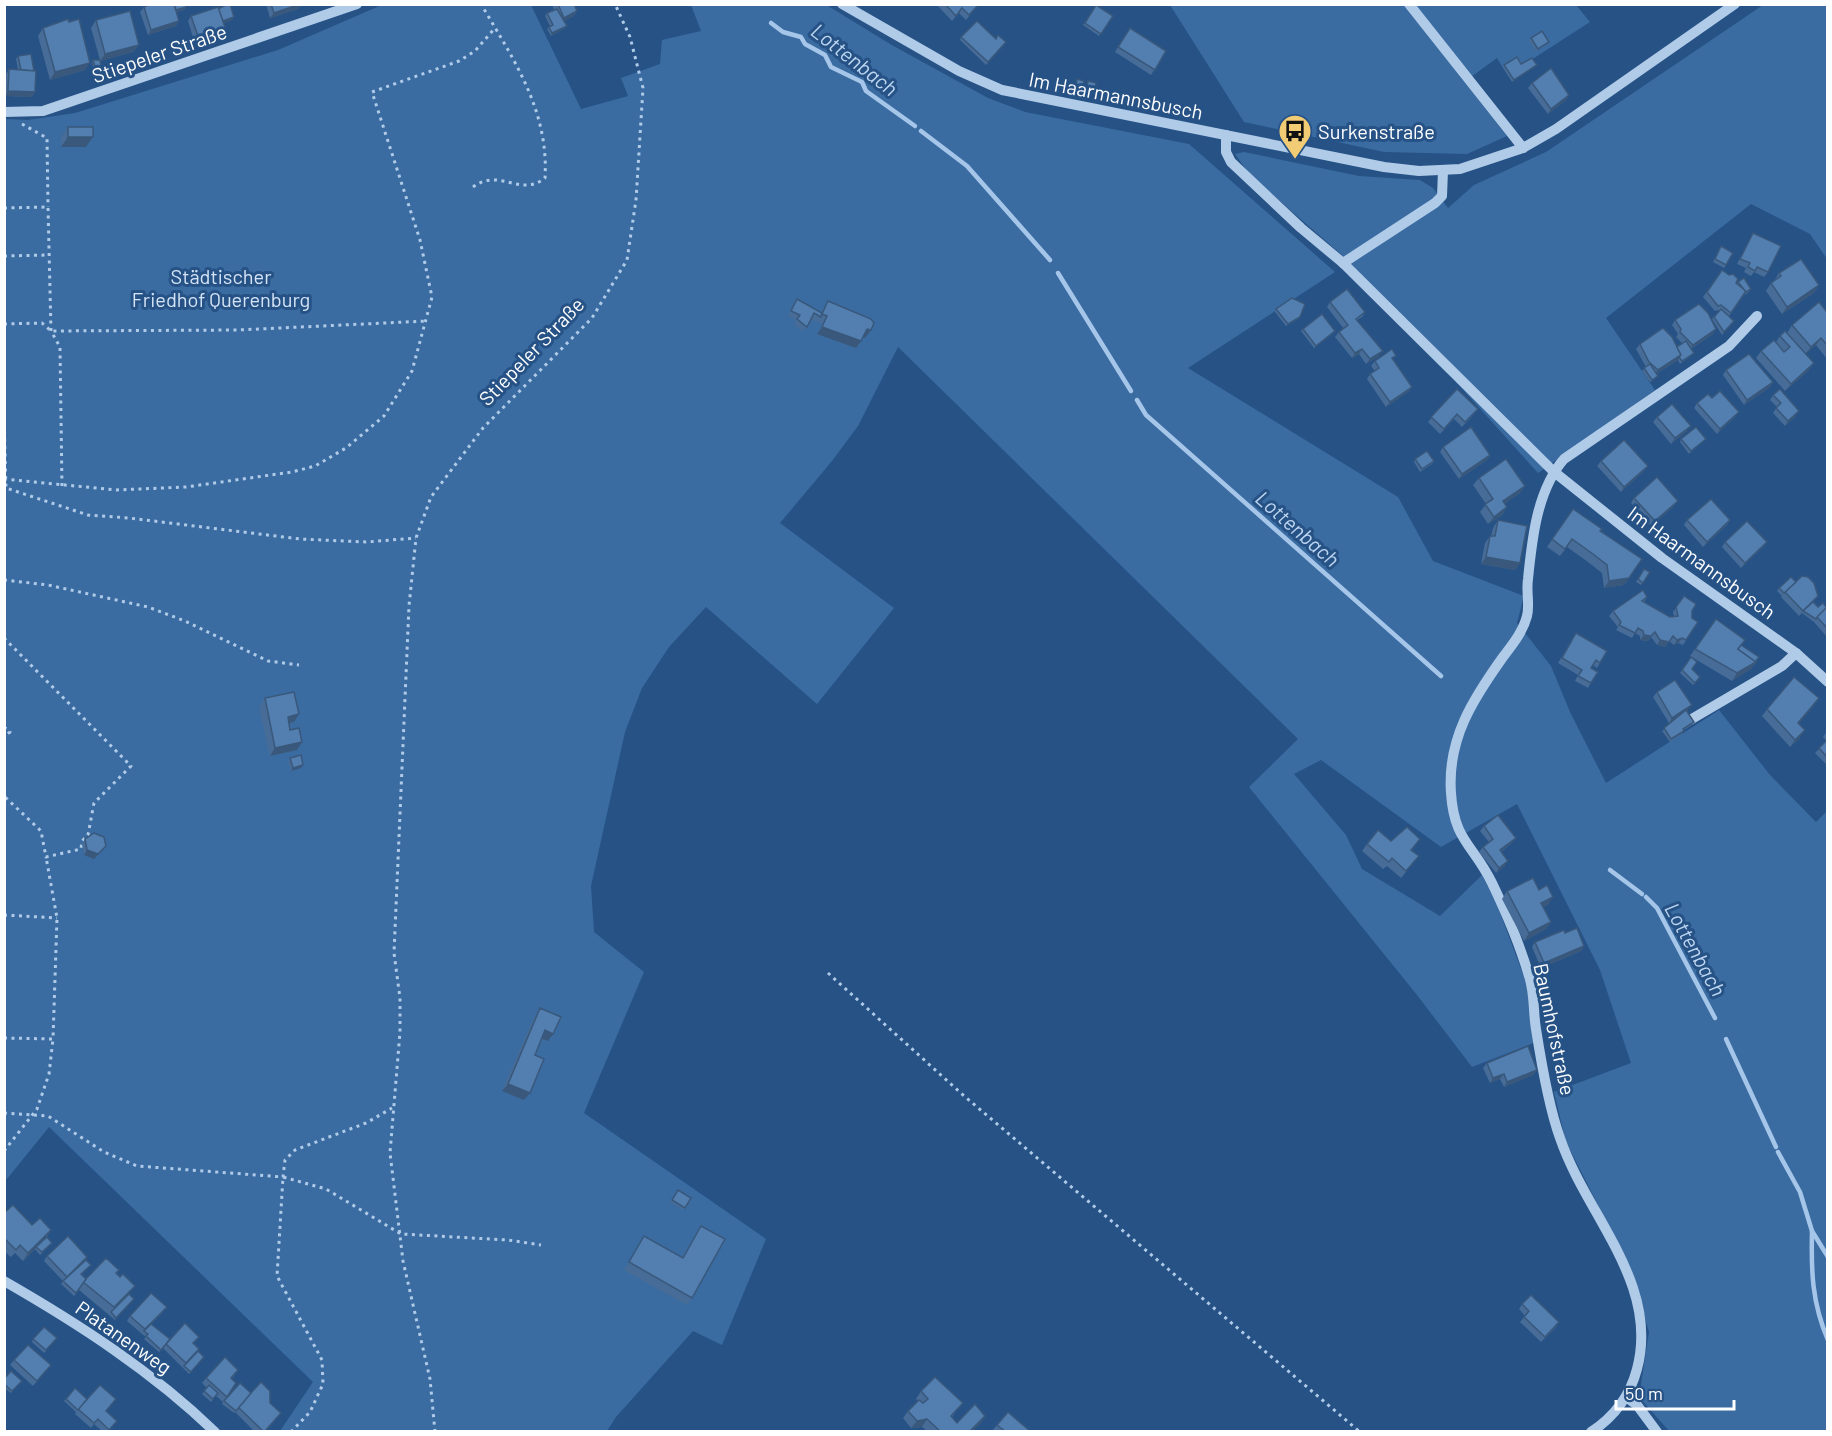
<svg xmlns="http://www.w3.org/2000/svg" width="1832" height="1436" viewBox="0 0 1832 1436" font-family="Barlow,sans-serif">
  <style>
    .green { fill: #3a6ca2 }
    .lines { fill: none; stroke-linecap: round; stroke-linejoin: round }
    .stream { stroke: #a5c6e9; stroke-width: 4.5 }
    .path { stroke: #b0cbe8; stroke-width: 3; stroke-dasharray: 3 4.5; stroke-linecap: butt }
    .minor { stroke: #b0cbe8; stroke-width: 10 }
    .wall { fill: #476c97 }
    .shaded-wall { fill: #39587b }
    .building { fill: #527eb0; stroke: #39587b; stroke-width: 1.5 }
    .labels { text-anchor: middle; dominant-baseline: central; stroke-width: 6; stroke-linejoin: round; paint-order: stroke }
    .street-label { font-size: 20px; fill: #fff; stroke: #265286 }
    .poi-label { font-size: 20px; fill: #fff; stroke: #265286; text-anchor: start }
    .park-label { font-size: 20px; fill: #d4e4f6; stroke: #265286 }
    .water-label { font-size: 21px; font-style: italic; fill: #bcd5f0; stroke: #265286 }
  </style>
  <rect width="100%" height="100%" fill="#265286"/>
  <!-- green -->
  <g class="green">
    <path d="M384,4L531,5L581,109L628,96L621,78L660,64L662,40L701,31L691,5L825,4L890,44L988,98L1025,112L1189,144L1335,272L1188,368L1398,497L1433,561L1524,596L1517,623L1551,666L1570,712L1606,783L1719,710L1770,775L1816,822L1827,811V1431H1669L1639,1397L1649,1332L1631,1270L1566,1142L1554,1092L1631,1063L1600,970L1517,804L1441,847L1321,760L1294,774L1346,835L1362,869L1440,916L1482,875L1496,902L1530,993L1536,1042L1472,1067L1417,995L1249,787L1298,739L898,347L858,426L832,461L780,523L894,608L817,704L706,607L669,647L642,688L625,732L591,886L594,932L644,972L584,1113L766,1239L722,1345L693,1331L616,1417L607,1431H280L313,1382L49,1127L7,1179L5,1178L4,119L28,120L75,113L278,50Z"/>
    <path d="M1170,5H1404L1507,136L1467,154L1384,152L1244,122Z"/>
    <path d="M1415,5H1576L1590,22L1520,67L1503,68L1497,58L1471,77Z"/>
    <path d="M1763,5H1827V259L1810,234L1751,204L1606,318L1655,390L1538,473L1342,255L1250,175L1235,154L1244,152L1359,176L1420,180L1433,188L1448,208L1474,185L1546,152Z"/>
  </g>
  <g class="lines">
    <!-- stream -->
    <g class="stream">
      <path d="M771,23L783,32L801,37L805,44L825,55L831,67L862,82L866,91L915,126"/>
      <path d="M921,131L967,166L1050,260"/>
      <path d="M1058,273L1131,391"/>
      <path d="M1137,400L1146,415L1441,676"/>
      <path d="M1610,870L1642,894"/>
      <path d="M1646,897L1657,908L1715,1018"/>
      <path d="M1726,1039L1776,1147"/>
      <path d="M1778,1152L1800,1192L1812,1231L1828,1257"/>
      <path d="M1812,1231C1811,1271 1812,1303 1828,1340"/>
    </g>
    <!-- path -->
    <g class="path">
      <path d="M22,124L47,138L48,207"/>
      <path d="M473,187C500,167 520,198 545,178C549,111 514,60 481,4"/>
      <path d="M4,208L48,207L51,331L60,347L62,487"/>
      <path d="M4,256L49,255"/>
      <path d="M4,324L42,323L51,331L238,330L427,321"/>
      <path d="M4,416L6,488L88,515L129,518L300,539L366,542L416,538"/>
      <path d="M4,479L116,490L186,487L292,472L315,466L346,448L384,416L412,371L432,297L420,240L372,92L459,61L475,51L495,28"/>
      <path d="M4,580L48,585L148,607L185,621L268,661L299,665"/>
      <path d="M4,638L131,766L94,803L88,835L82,841L81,849L46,857L41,831L4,796"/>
      <path d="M4,727L10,732L4,737"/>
      <path d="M4,915L57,918"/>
      <path d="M828,973L963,1095L1360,1432"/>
      <path d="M4,1038L53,1039L57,918L46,857"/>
      <path d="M4,1113L48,1116L104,1152L137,1166L283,1177L285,1160L295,1150L366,1123L392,1108"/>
      <path d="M4,1151L37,1109L49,1074L53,1039"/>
      <path d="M291,1432L310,1412L323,1384L322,1360L277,1276L283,1177L326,1189L401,1234L508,1240L541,1245"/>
      <path d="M435,1432L430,1379L403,1261L390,1153L400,1032V998L394,953L409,606L416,538L431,497L483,428L592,318L627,260L636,200L643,88L630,37L615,4"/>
    </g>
    <!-- minor -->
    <g class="minor">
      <path d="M842,4L959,71L1002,90L1384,167L1419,171L1460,169L1523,148L1556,129L1735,4"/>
      <path d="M1409,4L1523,148"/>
      <path d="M4,112L43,111L357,4"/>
      <path d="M1226,135V152L1231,162L1301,228L1343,263L1553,471L1662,558L1796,653L1828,682"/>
      <path d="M1343,263L1435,203L1442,196L1443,171"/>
      <path d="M1690,720L1782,666L1796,653"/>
      <path d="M4,1281C79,1324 153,1372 215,1432"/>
      <path d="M1626,1397L1637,1405L1657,1432"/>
      <path d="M1591,1432C1614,1417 1630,1396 1637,1369C1660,1283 1586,1215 1560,1138C1549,1108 1541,1061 1536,1029C1533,1012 1535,994 1529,976C1520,945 1506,912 1492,883C1473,844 1454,841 1451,793C1447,739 1473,699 1503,657C1512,645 1523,632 1527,616C1530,604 1526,592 1528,579C1532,539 1537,490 1564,459L1729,346L1757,316"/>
    </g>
  </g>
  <!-- wall -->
  <g class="wall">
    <path d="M266,4H301L298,9L270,18Z"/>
    <path d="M552,4H574L577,11L574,16L564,21L567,26L565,28L551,36L547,29L550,26L545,16L547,13L554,10Z"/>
    <path d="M936,4H979L966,20L959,13L952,21Z"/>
    <path d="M1096,5L1113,16L1099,36L1083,25Z"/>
    <path d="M144,7H186L184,10L176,12L179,21L176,26L148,35L140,12Z"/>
    <path d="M218,9L234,17L232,20L223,23L226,30L222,35L195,44L188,21L191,16Z"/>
    <path d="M96,20L139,45L133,52L100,61L102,71L100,74L95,75L92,62L93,60H100L91,28Z"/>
    <path d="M43,28L85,70L50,80L38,36Z"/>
    <path d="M1130,28L1166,51L1151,75L1115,52Z"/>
    <path d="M961,37L996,39L1004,45L986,65L960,40Z"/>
    <path d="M1531,38L1547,44L1536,51L1529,41Z"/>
    <path d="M18,56L35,92L32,97L5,96L6,74L9,69L18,70L16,59Z"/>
    <path d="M1521,64L1535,67L1512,82L1503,68L1504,65Z"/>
    <path d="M1532,83L1569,95L1566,100L1548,114L1528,88Z"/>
    <path d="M68,127L86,147H61V137Z"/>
    <path d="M1753,233L1768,272L1764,277L1754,272L1751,276L1744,272L1746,268L1737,264Z"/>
    <path d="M1719,249L1726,265L1724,268L1713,262Z"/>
    <path d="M1722,270L1737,283L1738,282L1751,289L1749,292L1744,295L1729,316L1734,321L1722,335L1712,319L1719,311L1718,310L1715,311L1703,297Z"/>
    <path d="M1779,273L1819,285L1814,293L1782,314L1766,291L1771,283L1774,281Z"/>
    <path d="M797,299L821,313L828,301L871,330L865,338L863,337L856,348L817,334L822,324L811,319L803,332L794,324L796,320L788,316Z"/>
    <path d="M1330,302L1365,312L1362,317L1357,320L1379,356L1366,364L1359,354L1352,358L1335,337L1339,332L1344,329L1327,307Z"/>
    <path d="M1276,309L1300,317L1298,319L1286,326L1275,312Z"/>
    <path d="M1827,312V359L1816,345L1805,354L1814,363L1808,371L1785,391L1756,358L1761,351L1776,342L1780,336L1787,333L1792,325Z"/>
    <path d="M1675,320L1713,334L1691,349L1694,353L1692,355L1680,364L1678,360L1656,374V378L1650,382L1642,371L1646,367L1636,349L1640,344L1677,347L1682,343L1676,337L1678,334L1672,325Z"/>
    <path d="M1303,329L1335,331L1333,333L1314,348L1301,331Z"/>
    <path d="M1393,360L1412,387L1408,392L1386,407L1367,379L1370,374L1375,371L1371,366L1375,361Z"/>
    <path d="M1726,370L1773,382L1770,387L1744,405L1723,375Z"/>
    <path d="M1457,389L1474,414L1462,427L1454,419L1440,434L1428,422Z"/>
    <path d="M1773,395L1796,416L1785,426L1773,413L1777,407L1770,400Z"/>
    <path d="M1697,403L1735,417L1717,434L1694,408Z"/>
    <path d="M1657,417L1687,431L1671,444L1653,422Z"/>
    <path d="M1681,439H1706L1689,454L1680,442Z"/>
    <path d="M1443,447L1490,455L1487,460L1459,479L1440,452Z"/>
    <path d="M1415,459L1434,461L1432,464L1420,472L1414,462Z"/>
    <path d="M1601,461L1644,471L1621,492L1597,466Z"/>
    <path d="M1479,478L1520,493L1504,504L1507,507L1502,515L1488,524L1480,512L1486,504L1473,485Z"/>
    <path d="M1634,498L1674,506L1651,526L1631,503Z"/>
    <path d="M1573,509L1600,531L1642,559L1624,585L1604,588L1602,573L1588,562L1567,547L1560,556L1547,547Z"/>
    <path d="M1498,520L1520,563L1515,570L1481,564L1485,543L1490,536H1491L1493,528Z"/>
    <path d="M1687,520L1727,525L1703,547L1684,525Z"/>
    <path d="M1725,542H1767L1763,547L1741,568L1722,547Z"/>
    <path d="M1644,569L1650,572L1641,585L1636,582Z"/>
    <path d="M1779,588L1814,602L1818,607L1827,608V637L1814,622L1802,613L1799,616L1781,597L1782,596L1777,591Z"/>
    <path d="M1684,596L1692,611V618L1698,622L1683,645L1678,643L1674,645L1669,641L1665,647L1657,645L1651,637L1648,641L1640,640V636L1635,633L1632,638L1616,630L1618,627L1609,616L1613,611L1647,597L1644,602L1670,617H1674L1673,612Z"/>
    <path d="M1716,619L1739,647L1759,657L1751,669L1732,681L1690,656Z"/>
    <path d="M1576,633L1600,663L1597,668L1593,665L1591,668V683L1588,688L1575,681L1578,675L1558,663Z"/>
    <path d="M1691,657L1692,669L1698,680L1693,685L1680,673Z"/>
    <path d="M1657,692L1688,710L1687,711L1692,725L1684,730L1682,734L1670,742L1662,731L1677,718L1669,723L1653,697Z"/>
    <path d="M265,698L294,722L289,723L297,750L270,756L259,706Z"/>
    <path d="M1814,706L1798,724L1800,738L1790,747L1762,716L1767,709Z"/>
    <path d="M1827,731V765L1815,753L1827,741L1823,737Z"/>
    <path d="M290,758L303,765L301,768L291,771L288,760Z"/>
    <path d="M1484,826L1512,843L1501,852L1505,866L1496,873L1479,852L1483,847L1489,842L1480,831Z"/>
    <path d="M85,839L106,846L94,859L84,855L82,844Z"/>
    <path d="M1420,839L1412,850L1419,856L1401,878L1387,866L1383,869L1362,851L1367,844L1391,841Z"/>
    <path d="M1507,891L1548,905L1543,907L1551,922L1546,929L1524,941L1502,899Z"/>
    <path d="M1565,933L1584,946L1581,951L1541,968L1532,947L1535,942Z"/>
    <path d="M540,1008L548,1041L541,1039L535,1055L530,1093L524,1100L502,1091L535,1015Z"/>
    <path d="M1487,1063L1537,1070L1533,1075L1504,1087L1500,1079L1490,1083L1483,1068Z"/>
    <path d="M678,1190L691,1198L683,1210L670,1202Z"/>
    <path d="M4,1213L32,1225L51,1230L47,1237L52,1243L40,1255L35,1249L23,1261L15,1253L11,1257L4,1251Z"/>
    <path d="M701,1226L692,1298L687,1305L624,1270L644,1236L682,1257Z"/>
    <path d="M47,1256L87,1257L86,1260L89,1267L82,1274L86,1279L119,1270L117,1274L129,1294L134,1299L115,1320L79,1290L74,1296L61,1284L63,1281L44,1261Z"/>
    <path d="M1522,1304L1556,1327L1541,1342L1520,1322L1525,1316L1519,1309Z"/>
    <path d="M163,1312L151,1324L170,1339L194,1344L198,1351L204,1357L189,1374L163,1348L159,1352L144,1339L146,1337L142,1334L127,1321L130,1316Z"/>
    <path d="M57,1338L44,1353L32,1342L33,1339Z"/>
    <path d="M14,1360L51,1365L33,1386L10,1365Z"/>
    <path d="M235,1375L231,1379L236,1383L225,1400L251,1393L270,1403L281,1413L266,1431H254L235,1412L234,1413L222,1404L223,1402L216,1396L211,1402L202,1394L207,1388L202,1383L206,1378Z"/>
    <path d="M4,1379L22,1381L11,1393L4,1388Z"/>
    <path d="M921,1391L957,1410L952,1417L957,1423L985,1416L980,1424L972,1431H927L922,1427L911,1428L903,1418L908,1411L918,1401L916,1399Z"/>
    <path d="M66,1399H87L112,1404L106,1411L117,1421L108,1431H102L94,1424L91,1428L75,1414L76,1412L64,1401Z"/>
    <path d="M997,1425L1030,1431H992Z"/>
  </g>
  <!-- shaded-wall -->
  <g class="shaded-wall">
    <path d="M301,4L298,9L270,18L274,13Z"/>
    <path d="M186,7L184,10L172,14L173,11Z"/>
    <path d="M577,11L574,16L561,23L564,18Z"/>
    <path d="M234,17L232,20L219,25L221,22Z"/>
    <path d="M179,21L176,26L148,35L151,30Z"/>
    <path d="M567,26L565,28L551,36L552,33Z"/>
    <path d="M226,30L222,35L195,44L199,39Z"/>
    <path d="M139,45L133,52L100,61L105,54Z"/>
    <path d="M90,63L85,70L50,80L55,72Z"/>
    <path d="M1537,65L1535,67L1512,82L1514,80Z"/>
    <path d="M1076,86L1083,87L1081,90L1074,89Z"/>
    <path d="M1087,88L1095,89L1093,92L1086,91Z"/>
    <path d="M8,91L35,92L32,97L5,96Z"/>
    <path d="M1569,95L1566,100L1548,114L1551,109Z"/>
    <path d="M68,137H93L86,147H61Z"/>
    <path d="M1819,285L1814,293L1782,314L1787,307Z"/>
    <path d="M822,327L861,341L856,348L817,334Z"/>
    <path d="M867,329L871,330L865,338L861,336Z"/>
    <path d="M1716,329L1713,334L1689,350L1693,345Z"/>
    <path d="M1821,338L1816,345L1805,354L1811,347Z"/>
    <path d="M1362,349L1359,354L1352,358L1355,353Z"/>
    <path d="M1383,351L1379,356L1366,364L1370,359Z"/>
    <path d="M1681,355L1678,360L1654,375L1658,370Z"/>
    <path d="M1814,363L1808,371L1785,391L1791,384Z"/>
    <path d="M1773,382L1770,387L1744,405L1747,400Z"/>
    <path d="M1412,387L1408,392L1386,407L1390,402Z"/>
    <path d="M1799,411L1796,416L1785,426L1788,421Z"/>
    <path d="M1739,412L1735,417L1717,434L1720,429Z"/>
    <path d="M1691,426L1687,431L1671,444L1675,438Z"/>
    <path d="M1490,455L1487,460L1459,479L1462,474Z"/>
    <path d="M1648,466L1644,471L1621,492L1624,487Z"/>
    <path d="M1525,486L1520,493L1497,509L1503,501Z"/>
    <path d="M1678,501L1674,506L1651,526L1655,521Z"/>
    <path d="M1507,507L1502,515L1488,524L1494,517Z"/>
    <path d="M1730,520L1727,525L1703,547L1707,542Z"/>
    <path d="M1767,542L1763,547L1741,568L1745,563Z"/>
    <path d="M1486,557L1520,563L1515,570L1481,564Z"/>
    <path d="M1629,578L1624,585L1604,588L1609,581Z"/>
    <path d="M1644,635L1651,636L1648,641L1640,640Z"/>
    <path d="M1682,638L1678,643L1674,645L1677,640Z"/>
    <path d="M1660,640L1669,642L1665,647L1657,645Z"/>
    <path d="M1756,662L1751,669L1732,681L1737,673Z"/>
    <path d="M1819,698L1814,706L1793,731L1798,723Z"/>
    <path d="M1692,705L1688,710L1669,723L1672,718Z"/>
    <path d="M299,714L294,722L282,724L288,717Z"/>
    <path d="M1805,730L1800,738L1790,747L1795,740Z"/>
    <path d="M302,742L297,750L270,756L275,748Z"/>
    <path d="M303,765L301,768L291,771L293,768Z"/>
    <path d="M1516,838L1512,843L1496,855L1500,850Z"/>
    <path d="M106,846L94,859L84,855L87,850Z"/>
    <path d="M1508,861L1505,866L1496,873L1499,868Z"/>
    <path d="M1553,897L1548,905L1536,911L1541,903Z"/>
    <path d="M1551,922L1546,929L1524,941L1529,933Z"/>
    <path d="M1584,946L1581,951L1541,968L1544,963Z"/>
    <path d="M545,1030L553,1034L548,1041L540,1038Z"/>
    <path d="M1537,1070L1533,1075L1504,1087L1507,1082Z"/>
    <path d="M1504,1074L1500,1079L1490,1083L1493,1078Z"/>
    <path d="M508,1084L530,1093L524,1100L502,1091Z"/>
    <path d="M51,1230L46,1238L23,1261L28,1253Z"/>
    <path d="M985,1416L980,1424L972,1431H970Z"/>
    <path d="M927,1419L922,1427L911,1428L917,1421Z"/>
  </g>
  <!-- building -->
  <g class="building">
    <path d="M151,4H174L179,21L151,30L144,7Z"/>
    <path d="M174,4H185L186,7L176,10Z"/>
    <path d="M228,4H230L234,17L223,21L218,9Z"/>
    <path d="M271,4H300L274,13Z"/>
    <path d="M558,4H574L577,11L564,18Z"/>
    <path d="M945,4H979L969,15L962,8L956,16Z"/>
    <path d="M1096,5L1113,16L1101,34L1085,23Z"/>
    <path d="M218,7L226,30L199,39L191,16Z"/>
    <path d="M557,9L567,26L552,33L549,27L553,25L547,13Z"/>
    <path d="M130,11L139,45L105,54L96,20Z"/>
    <path d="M68,19L69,22L79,19L90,63L55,72L43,28Z"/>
    <path d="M977,21L996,39L998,35L1006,42L988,62L961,37Z"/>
    <path d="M1130,28L1166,51L1155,70L1118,47Z"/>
    <path d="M1542,31L1549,42L1538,49L1531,38Z"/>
    <path d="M31,54L34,71L21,70L18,56Z"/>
    <path d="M1517,57L1521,64L1532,58L1537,65L1514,80L1504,65Z"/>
    <path d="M93,60H100L102,71L97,73Z"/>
    <path d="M1551,68L1569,95L1551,109L1532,83Z"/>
    <path d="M9,69L36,71L35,92L8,91Z"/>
    <path d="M1077,79L1084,81L1083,87L1076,86Z"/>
    <path d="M1088,81L1096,83L1095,89L1087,88Z"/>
    <rect x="68" y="127" width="25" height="10"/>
    <path d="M1753,233L1781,246L1768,272L1757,267L1755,271L1748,267L1750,263L1740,259Z"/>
    <path d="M1721,246L1733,253L1726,265L1715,259Z"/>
    <path d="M1801,259L1819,285L1787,307L1771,283L1781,276L1779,273Z"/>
    <path d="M1722,270L1729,275L1733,274L1738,279L1736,283L1746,291L1731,313L1721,305L1718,306L1707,292Z"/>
    <path d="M1744,278L1751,289L1746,292L1738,282Z"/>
    <path d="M1347,289L1365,312L1356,319L1383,351L1370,359L1362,349L1355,353L1339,332L1348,325L1330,302Z"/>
    <path d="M1292,298L1305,304L1300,317L1288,324L1276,309Z"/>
    <path d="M797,299L822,313L821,317L814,313L807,327L797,319L800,315L791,311Z"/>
    <path d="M828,301L871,319L874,323L871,330L867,329L861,341L822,327L827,316L822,314Z"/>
    <path d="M1819,302L1827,312V345L1821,338L1811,347L1792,325Z"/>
    <path d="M1699,304L1708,313L1716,329L1693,345L1680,332L1681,329L1675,320Z"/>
    <path d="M1721,309L1734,321L1724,332L1714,317Z"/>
    <path d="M1322,314L1335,331L1316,346L1303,329Z"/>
    <path d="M1663,328L1672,337L1681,355L1658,370L1649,362L1640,344Z"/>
    <path d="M1785,331L1814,363L1791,384L1761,351L1774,340L1784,352L1790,347L1780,336Z"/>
    <path d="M1686,341L1694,353L1682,361L1679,357L1681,355L1677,347Z"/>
    <path d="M1392,349L1396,356L1392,358L1412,387L1390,402L1370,374L1379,368L1375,361Z"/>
    <path d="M1749,354L1773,382L1747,400L1726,370Z"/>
    <path d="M1650,364L1658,376L1652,380L1644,368Z"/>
    <path d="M1457,389L1478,409L1465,422L1457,414L1444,429L1431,417Z"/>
    <path d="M1780,389L1799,411L1788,421L1776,408L1781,403L1773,395Z"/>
    <path d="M1720,391L1739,412L1720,429L1697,403L1708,394L1712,398Z"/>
    <path d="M1672,404L1691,426L1675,438L1657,417Z"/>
    <path d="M1471,427L1490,455L1462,474L1443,447Z"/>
    <path d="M1696,427L1706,439L1691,451L1681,439Z"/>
    <path d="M1624,440L1648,466L1624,487L1601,461Z"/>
    <path d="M1427,451L1434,461L1422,469L1415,459Z"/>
    <path d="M1506,459L1525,486L1503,501L1507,507L1494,517L1485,504L1493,499L1479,478Z"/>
    <path d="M1657,477L1678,501L1655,521L1634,498Z"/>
    <path d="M1711,499L1730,520L1707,542L1687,520Z"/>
    <path d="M1573,509L1602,529L1600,531L1642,559L1629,578L1609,581L1607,565L1593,554L1572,539L1565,549L1552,539Z"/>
    <path d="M1498,520L1527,526L1520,563L1486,557L1490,536H1495Z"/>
    <path d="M1747,521L1767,542L1745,563L1725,542Z"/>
    <path d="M1644,569L1650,572L1643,583L1638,579Z"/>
    <path d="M1802,576L1808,577L1814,583L1818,596L1803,611L1785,592Z"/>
    <path d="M1791,577L1796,582L1784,593L1779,588Z"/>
    <path d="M1643,590L1647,597L1642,601L1670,617L1678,616L1676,607L1684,596L1696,604L1692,611V618L1698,622L1686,640L1682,638L1677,640L1673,636L1669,642L1660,640L1655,632L1651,636L1644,635L1643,631L1638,628L1635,633L1619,625L1621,622L1613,611Z"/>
    <path d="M1813,602L1818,607L1823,603L1827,608L1816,619L1803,611Z"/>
    <path d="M1827,607V628L1817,617Z"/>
    <path d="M1716,619L1745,640L1738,649L1756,662L1737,673L1695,649Z"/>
    <path d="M1576,633L1607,651L1600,663L1596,660L1591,668L1598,672L1591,683L1578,676L1582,670L1562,658Z"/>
    <path d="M1741,645L1759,657L1753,665L1756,662L1738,649Z"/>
    <path d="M1691,657L1697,662L1692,669L1700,677L1695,683L1682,670Z"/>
    <path d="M1794,677L1819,698L1798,723L1805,730L1795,740L1767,709Z"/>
    <path d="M1675,680L1692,705L1672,718L1657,692Z"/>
    <path d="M294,692L299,714L288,717L290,730L299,728L302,742L275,748L265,698Z"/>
    <path d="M1686,710L1694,722L1683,729L1684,731L1671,739L1664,728Z"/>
    <path d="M1827,740V757L1819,748Z"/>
    <path d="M301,755L303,765L293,768L290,758Z"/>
    <path d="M1498,815L1516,838L1500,850L1508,861L1499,868L1483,847L1493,839L1484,826Z"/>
    <path d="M1407,827L1420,839L1411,850L1419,856L1406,871L1392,858L1389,862L1367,844L1378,830L1391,841Z"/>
    <path d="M94,833L104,837L106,846L98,854L87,850L85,839Z"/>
    <path d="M1533,878L1539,890L1547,885L1553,897L1541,903L1551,922L1529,933L1507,891Z"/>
    <path d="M1577,928L1584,946L1544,963L1535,942L1564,930L1565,933Z"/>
    <path d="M540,1008L561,1017L553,1034L545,1030L535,1055L544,1059L530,1093L508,1084Z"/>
    <path d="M1528,1046L1537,1070L1507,1082L1504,1074L1493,1078L1487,1063Z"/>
    <path d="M678,1190L691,1198L685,1208L672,1200Z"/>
    <path d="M13,1205L32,1225L40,1218L51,1230L28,1253L20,1245L16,1250L4,1238V1213Z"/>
    <path d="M701,1226L725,1239L692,1298L629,1262L644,1236L683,1258Z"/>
    <path d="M68,1236L87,1257L67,1277L47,1256Z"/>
    <path d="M47,1237L52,1243L42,1252L36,1247Z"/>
    <path d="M106,1258L119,1270L116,1273L120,1277L123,1274L135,1286L114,1307L83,1282Z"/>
    <path d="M86,1260L91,1265L81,1274L86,1279L76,1293L63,1281Z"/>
    <path d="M151,1293L167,1307L145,1329L130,1316Z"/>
    <path d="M129,1294L134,1299L116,1318L111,1312Z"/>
    <path d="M1531,1295L1559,1322L1545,1337L1524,1317L1529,1311L1522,1304Z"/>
    <path d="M185,1323L199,1337L193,1343L199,1349L186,1363L166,1344Z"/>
    <path d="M151,1324L170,1339L161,1350L146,1336L148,1334L144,1331Z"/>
    <path d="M44,1327L57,1338L46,1350L33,1339Z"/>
    <path d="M28,1345L51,1365L37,1381L14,1360Z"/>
    <path d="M198,1351L204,1357L191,1372L184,1366Z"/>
    <path d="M225,1357L238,1370L231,1378L236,1383L227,1397L206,1378Z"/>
    <path d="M11,1371L22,1381L12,1391L4,1384V1379Z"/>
    <path d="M935,1377L963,1403L951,1416L957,1423L975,1404L985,1416L970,1431H940L927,1419L917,1421L908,1411L919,1400L923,1403L928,1399L921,1391Z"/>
    <path d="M261,1382L270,1391V1403L281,1413L265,1431H263L238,1407Z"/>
    <path d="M240,1383L251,1393L236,1411L224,1401Z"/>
    <path d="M100,1385L116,1399L106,1411L117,1421L109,1430L98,1419L94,1423L78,1409Z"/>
    <path d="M209,1385L218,1393L213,1399L204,1391Z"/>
    <path d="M75,1388L87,1399L78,1410L66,1399Z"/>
    <path d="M1008,1412L1030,1431H1005L997,1425Z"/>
  </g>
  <!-- icons -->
  <defs>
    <g id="bus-pin" transform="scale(1.725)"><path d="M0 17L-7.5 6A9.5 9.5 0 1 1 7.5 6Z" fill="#f2cb75" stroke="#265286"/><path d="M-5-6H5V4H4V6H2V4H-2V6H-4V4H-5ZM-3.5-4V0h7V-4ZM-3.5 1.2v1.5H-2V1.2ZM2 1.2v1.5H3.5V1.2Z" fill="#111"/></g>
  </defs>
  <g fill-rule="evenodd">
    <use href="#bus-pin" x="1295" y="131"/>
  </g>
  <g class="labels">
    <!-- street labels -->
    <g class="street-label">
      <text transform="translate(159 53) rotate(-19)">Stiepeler Straße</text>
      <text transform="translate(1116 95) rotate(11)">Im Haarmannsbusch</text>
      <text transform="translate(531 351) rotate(-46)">Stiepeler Straße</text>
      <text transform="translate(1702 562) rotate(36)">Im Haarmannsbusch</text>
      <text transform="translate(1555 1029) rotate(78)">Baumhofstraße</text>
      <text transform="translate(124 1337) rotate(35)">Platanenweg</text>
    </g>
    <!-- poi labels -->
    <g class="poi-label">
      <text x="1318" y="131">Surkenstraße</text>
    </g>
    <!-- park labels -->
    <g class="park-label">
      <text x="221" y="276">Städtischer<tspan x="221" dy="23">Friedhof Querenburg</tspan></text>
    </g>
    <!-- water labels -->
    <g class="water-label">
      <text transform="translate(855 59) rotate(38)">Lottenbach</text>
      <text transform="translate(1298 528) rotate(41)">Lottenbach</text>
      <text transform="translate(1696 949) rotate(61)">Lottenbach</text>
    </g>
  </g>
  <!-- border -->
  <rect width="1832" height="1436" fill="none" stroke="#ffffff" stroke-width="12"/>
  <!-- scale -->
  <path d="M1616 1400v9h118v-9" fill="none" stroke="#ffffff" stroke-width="3"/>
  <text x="1625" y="1400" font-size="18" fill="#ffffff" stroke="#265286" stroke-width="4.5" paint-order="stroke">50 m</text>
</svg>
